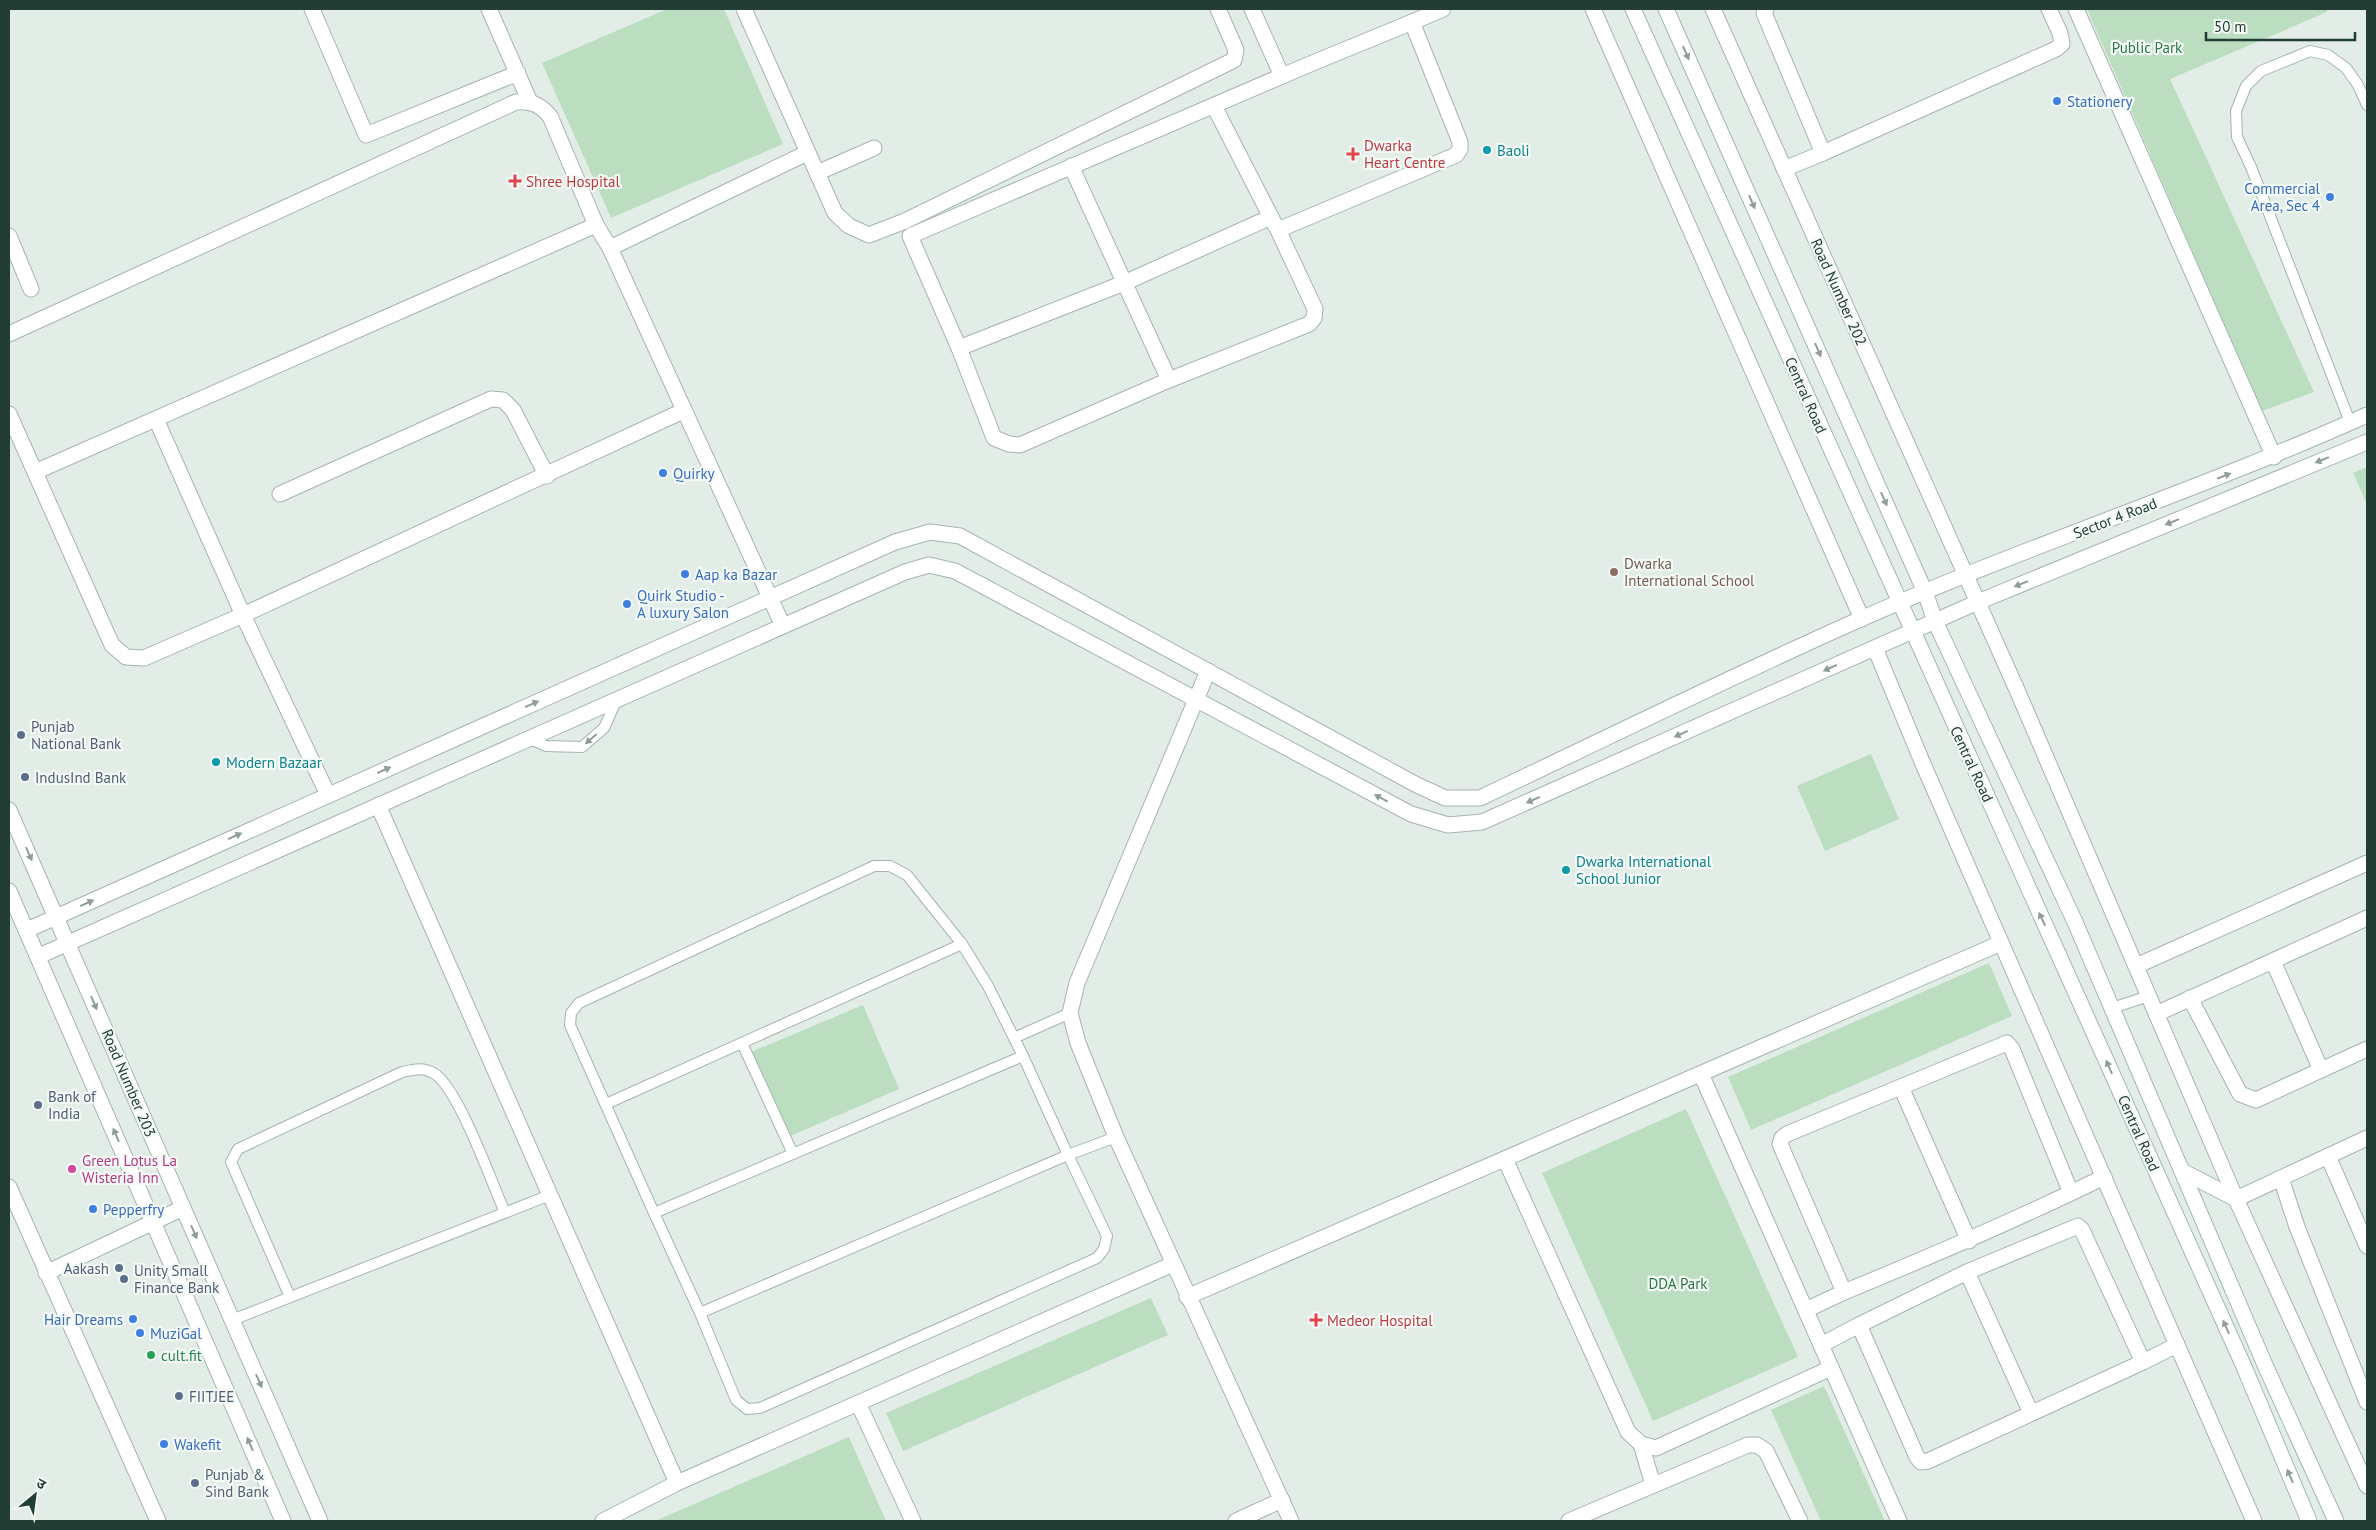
<svg xmlns="http://www.w3.org/2000/svg" width="2376" height="1530" viewBox="0 0 2376 1530" font-family="'PT Sans','Noto Sans Devanagari',sans-serif">
  <style>
    .green { fill: #bbdec1 }
    .lines { fill: none; stroke-linecap: round; stroke-linejoin: round }
    .service-casing { stroke: #a5b5ae; stroke-width: 12 }
    .minor-casing { stroke: #a5b5ae; stroke-width: 17 }
    .secondary-casing { stroke: #a0b8ae; stroke-width: 17 }
    .service { stroke: #fff; stroke-width: 10 }
    .minor { stroke: #fff; stroke-width: 15 }
    .secondary { stroke: #fff; stroke-width: 15 }
    .oneway { fill: #909e9a }
    .shop-dot { fill: #3f7fe0; stroke: #f3f9f5; stroke-width: 2 }
    .culture-dot { fill: #0f9aa8; stroke: #f3f9f5; stroke-width: 2 }
    .health-dot { fill: #e0444e; stroke: #f3f9f5; stroke-width: 2 }
    .education-dot { fill: #8d6e63; stroke: #f3f9f5; stroke-width: 2 }
    .service-dot { fill: #5c6f8a; stroke: #f3f9f5; stroke-width: 2 }
    .hotel-dot { fill: #d1479c; stroke: #f3f9f5; stroke-width: 2 }
    .leisure-dot { fill: #2e9e5b; stroke: #f3f9f5; stroke-width: 2 }
    .labels { text-anchor: middle; dominant-baseline: central; stroke-width: 4.5; stroke-linejoin: round; paint-order: stroke }
    .park-label { font-size: 15px; fill: #2b7642; stroke: #f3f9f5 }
    .shop-label { font-size: 15px; fill: #366cbe; stroke: #f3f9f5; text-anchor: start }
    .health-label { font-size: 15px; fill: #be3a42; stroke: #f3f9f5; text-anchor: start }
    .culture-label { font-size: 15px; fill: #0d838f; stroke: #f3f9f5; text-anchor: start }
    .street-label { font-size: 15px; fill: #223e34; stroke: #f3f9f5 }
    .education-label { font-size: 15px; fill: #785e54; stroke: #f3f9f5; text-anchor: start }
    .service-label { font-size: 15px; fill: #4e5e75; stroke: #f3f9f5; text-anchor: start }
    .hotel-label { font-size: 15px; fill: #b23c85; stroke: #f3f9f5; text-anchor: start }
    .leisure-label { font-size: 15px; fill: #27864d; stroke: #f3f9f5; text-anchor: start }
  </style>
  <rect width="100%" height="100%" fill="#e2ede7"/>
  <!-- green -->
  <g class="green">
    <path d="M667,9H724L783,144L611,218L542,63Z"/>
    <path d="M2087,9H2326L2327,12L2170,79L2314,392L2262,411Z"/>
    <path d="M2367,467V504L2353,473Z"/>
    <path d="M1871,754L1899,819L1825,851L1797,786Z"/>
    <path d="M1989,963L2012,1016L1751,1130L1728,1077Z"/>
    <path d="M863,1005L899,1089L788,1137L751,1052Z"/>
    <path d="M1686,1109L1798,1357L1653,1421L1542,1173Z"/>
    <path d="M1151,1298L1168,1335L903,1451L886,1413Z"/>
    <path d="M1824,1386L1885,1521H1821L1771,1410Z"/>
    <path d="M849,1437L886,1521H655Z"/>
  </g>
  <g class="lines">
    <!-- service casing -->
    <g class="service-casing">
      <g id="service">
        <path d="M2350,422L2251,167L2237,137L2236,111L2246,86L2261,71L2310,51L2328,55L2346,68L2358,85L2367,105"/>
        <path d="M528,738L546,746L582,747L604,728L617,699"/>
        <path d="M2112,1008L2149,996"/>
        <path d="M1014,1038L1070,1013"/>
        <path d="M742,1043L793,1154"/>
        <path d="M606,1104L962,944"/>
        <path d="M654,1213L570,1025L571,1013L579,1003L874,866H890L907,875L962,944L988,986L1023,1056"/>
        <path d="M290,1297L231,1162L238,1149L402,1072C415,1069 424,1067 435,1074C459,1090 492,1183 505,1213"/>
        <path d="M700,1313L1068,1155L1107,1236L1104,1249L1097,1258L760,1408L747,1409L736,1400L700,1313L654,1213L1023,1056L1068,1155L1116,1137"/>
        <path d="M232,1320L550,1195"/>
      </g>
    </g>
    <!-- minor casing -->
    <g class="minor-casing">
      <g id="minor">
        <path d="M312,9L366,135L518,73"/>
        <path d="M489,9L530,102"/>
        <path d="M744,9L835,213L849,226L869,235L905,221L1234,60L1236,50L1218,9"/>
        <path d="M1252,9L1282,76"/>
        <path d="M1593,9L1862,619"/>
        <path d="M1713,9L2017,690L2236,1199L2367,1486"/>
        <path d="M1766,9L1764,13L1823,153L2056,49L2062,44L2060,33L2049,9"/>
        <path d="M2076,9L2274,457"/>
        <path d="M1214,106L1275,225"/>
        <path d="M1071,166L1169,380L1020,445L1009,444L994,438L959,348L910,236C1034,182 1158,129 1282,76C1335,53 1390,32 1443,9"/>
        <path d="M1784,169L1823,153"/>
        <path d="M817,173L874,148"/>
        <path d="M9,236L31,289"/>
        <path d="M610,248L807,153"/>
        <path d="M9,334L516,102C532,101 539,104 550,116L596,225L610,248L783,626"/>
        <path d="M959,348L1124,283L1271,217"/>
        <path d="M1169,380L1309,324L1314,318L1315,309L1278,230L1456,155L1460,149V142L1412,22"/>
        <path d="M9,414L112,645L126,657L144,658L243,615L683,411"/>
        <path d="M156,419L243,615L328,795"/>
        <path d="M35,472L596,225"/>
        <path d="M280,494L491,399L503,400L513,410L547,476"/>
        <path d="M1875,648L1923,764L2254,1521"/>
        <path d="M1208,671L1077,983L1070,1013L1078,1043L1116,1137L1291,1521"/>
        <path d="M378,805L677,1483"/>
        <path d="M9,810L320,1521"/>
        <path d="M9,891L283,1521"/>
        <path d="M27,930L895,542L930,532L960,536L1415,784L1445,798H1480C1607,738 1734,675 1863,618C2029,545 2202,489 2367,415"/>
        <path d="M39,956L905,572L929,565L955,571L1411,814L1448,825L1482,822L1978,602L2367,442"/>
        <path d="M2136,966L2367,863"/>
        <path d="M2190,998L2240,1094L2256,1100L2321,1070L2273,961"/>
        <path d="M2156,1014L2367,918"/>
        <path d="M2321,1070L2367,1049"/>
        <path d="M1701,1074L1899,1521"/>
        <path d="M1901,1087L1969,1241"/>
        <path d="M2328,1156L2367,1246"/>
        <path d="M1505,1159L1628,1432L1641,1444L1656,1448L1831,1368"/>
        <path d="M2182,1171L2236,1199L2367,1138"/>
        <path d="M2281,1178L2297,1227L2367,1402"/>
        <path d="M9,1187L158,1521"/>
        <path d="M2071,1193L2012,1049L2007,1043L1787,1134L1782,1138L1780,1144L1844,1292C1932,1256 2018,1219 2104,1177"/>
        <path d="M1967,1272L2031,1413"/>
        <path d="M46,1273L183,1208"/>
        <path d="M1187,1297L2001,943"/>
        <path d="M1806,1310L1844,1292"/>
        <path d="M1821,1345L1859,1325"/>
        <path d="M2143,1362L2082,1230L2078,1226L1967,1272L1859,1325L1917,1457L1921,1462L1928,1461L2143,1362L2177,1345"/>
        <path d="M858,1403L913,1521"/>
        <path d="M1641,1444L1653,1485"/>
        <path d="M603,1521L677,1483L1173,1264"/>
        <path d="M1236,1521L1282,1500"/>
        <path d="M1569,1521L1748,1445H1757L1766,1451L1800,1521"/>
      </g>
    </g>
    <!-- secondary casing -->
    <g class="secondary-casing">
      <g id="secondary">
        <path d="M1633,9L2245,1369L2309,1521"/>
        <path d="M1666,9L1925,592L1935,621L2075,922L2265,1365L2336,1521"/>
      </g>
    </g>
    <!-- service -->
    <use href="#service" class="service"/>
    <!-- minor -->
    <use href="#minor" class="minor"/>
    <!-- secondary -->
    <use href="#secondary" class="secondary"/>
  </g>
  <!-- one-way arrows -->
  <defs><path id="oneway-solid" d="M-6-.8H1V-3.2L6.5 0L1 3.2V.8H-6Z" transform="scale(1.25)"/></defs>
  <g class="oneway">
    <use href="#oneway-solid" transform="translate(1686 53) rotate(66)"/>
    <use href="#oneway-solid" transform="translate(1752 202) rotate(66)"/>
    <use href="#oneway-solid" transform="translate(1818 350) rotate(66)"/>
    <use href="#oneway-solid" transform="translate(2322 460) rotate(158)"/>
    <use href="#oneway-solid" transform="translate(2224 476) rotate(-21)"/>
    <use href="#oneway-solid" transform="translate(1884 499) rotate(66)"/>
    <use href="#oneway-solid" transform="translate(2172 522) rotate(158)"/>
    <use href="#oneway-solid" transform="translate(2021 584) rotate(158)"/>
    <use href="#oneway-solid" transform="translate(1830 668) rotate(156)"/>
    <use href="#oneway-solid" transform="translate(532 704) rotate(-24)"/>
    <use href="#oneway-solid" transform="translate(1681 734) rotate(156)"/>
    <use href="#oneway-solid" transform="translate(591 739) rotate(139)"/>
    <use href="#oneway-solid" transform="translate(384 770) rotate(-24)"/>
    <use href="#oneway-solid" transform="translate(1381 798) rotate(-152)"/>
    <use href="#oneway-solid" transform="translate(1533 800) rotate(156)"/>
    <use href="#oneway-solid" transform="translate(235 836) rotate(-24)"/>
    <use href="#oneway-solid" transform="translate(29 854) rotate(66)"/>
    <use href="#oneway-solid" transform="translate(87 903) rotate(-24)"/>
    <use href="#oneway-solid" transform="translate(2042 919) rotate(-115)"/>
    <use href="#oneway-solid" transform="translate(94 1003) rotate(67)"/>
    <use href="#oneway-solid" transform="translate(2109 1067) rotate(-114)"/>
    <use href="#oneway-solid" transform="translate(116 1135) rotate(-113)"/>
    <use href="#oneway-solid" transform="translate(194 1232) rotate(67)"/>
    <use href="#oneway-solid" transform="translate(2226 1327) rotate(-114)"/>
    <use href="#oneway-solid" transform="translate(259 1381) rotate(66)"/>
    <use href="#oneway-solid" transform="translate(250 1444) rotate(-113)"/>
    <use href="#oneway-solid" transform="translate(2290 1476) rotate(-113)"/>
  </g>
  <!-- markers -->
  <g class="shop-dot">
    <circle cx="2057" cy="101" r="5"/>
    <circle cx="2330" cy="197" r="5"/>
    <circle cx="663" cy="473" r="5"/>
    <circle cx="685" cy="574" r="5"/>
    <circle cx="627" cy="604" r="5"/>
    <circle cx="93" cy="1209" r="5"/>
    <circle cx="133" cy="1319" r="5"/>
    <circle cx="140" cy="1333" r="5"/>
    <circle cx="164" cy="1444" r="5"/>
  </g>
  <g class="culture-dot">
    <circle cx="1487" cy="150" r="5"/>
    <circle cx="216" cy="762" r="5"/>
    <circle cx="1566" cy="870" r="5"/>
  </g>
  <g class="health-dot">
    <path d="M1350.5 146.5h5v5h5v5h-5v5h-5v-5h-5v-5h5z"/>
    <path d="M512.5 173.5h5v5h5v5h-5v5h-5v-5h-5v-5h5z"/>
    <path d="M1313.5 1312.5h5v5h5v5h-5v5h-5v-5h-5v-5h5z"/>
  </g>
  <circle class="education-dot" cx="1614" cy="572" r="5"/>
  <g class="service-dot">
    <circle cx="21" cy="735" r="5"/>
    <circle cx="25" cy="777" r="5"/>
    <circle cx="38" cy="1105" r="5"/>
    <circle cx="119" cy="1268" r="5"/>
    <circle cx="124" cy="1279" r="5"/>
    <circle cx="179" cy="1396" r="5"/>
    <circle cx="195" cy="1483" r="5"/>
  </g>
  <circle class="hotel-dot" cx="72" cy="1169" r="5"/>
  <circle class="leisure-dot" cx="151" cy="1355" r="5"/>
  <g class="labels">
    <!-- park labels -->
    <g class="park-label">
      <text x="2147" y="47">Public Park</text>
      <text x="1678" y="1283">DDA Park</text>
    </g>
    <!-- shop labels -->
    <g class="shop-label">
      <text x="2067" y="101">Stationery</text>
      <text x="2320" y="188" text-anchor="end">Commercial<tspan x="2320" dy="17">Area, Sec 4</tspan></text>
      <text x="673" y="473">Quirky</text>
      <text x="695" y="574">Aap ka Bazar</text>
      <text x="637" y="595">Quirk Studio -<tspan x="637" dy="17">A luxury Salon</tspan></text>
      <text x="103" y="1209">Pepperfry</text>
      <text x="123" y="1319" text-anchor="end">Hair Dreams</text>
      <text x="150" y="1333">MuziGal</text>
      <text x="174" y="1444">Wakefit</text>
    </g>
    <!-- health labels -->
    <g class="health-label">
      <text x="1364" y="145">Dwarka<tspan x="1364" dy="17">Heart Centre</tspan></text>
      <text x="526" y="181">Shree Hospital</text>
      <text x="1327" y="1320">Medeor Hospital</text>
    </g>
    <!-- culture labels -->
    <g class="culture-label">
      <text x="1497" y="150">Baoli</text>
      <text x="226" y="762">Modern Bazaar</text>
      <text x="1576" y="861">Dwarka International<tspan x="1576" dy="17">School Junior</tspan></text>
    </g>
    <!-- street labels -->
    <g class="street-label">
      <text transform="translate(1839 292) rotate(66)">Road Number 202</text>
      <text transform="translate(1806 395) rotate(66)">Central Road</text>
      <text transform="translate(2115 518) rotate(-21)">Sector 4 Road</text>
      <text transform="translate(1972 764) rotate(65)">Central Road</text>
      <text transform="translate(129 1083) rotate(67)">Road Number 203</text>
      <text transform="translate(2139 1133) rotate(66)">Central Road</text>
    </g>
    <!-- education labels -->
    <g class="education-label">
      <text x="1624" y="563">Dwarka<tspan x="1624" dy="17">International School</tspan></text>
    </g>
    <!-- service labels -->
    <g class="service-label">
      <text x="31" y="726">Punjab<tspan x="31" dy="17">National Bank</tspan></text>
      <text x="35" y="777">IndusInd Bank</text>
      <text x="48" y="1096">Bank of<tspan x="48" dy="17">India</tspan></text>
      <text x="109" y="1268" text-anchor="end">Aakash</text>
      <text x="134" y="1270">Unity Small<tspan x="134" dy="17">Finance Bank</tspan></text>
      <text x="189" y="1396">FIITJEE</text>
      <text x="205" y="1474">Punjab &amp;<tspan x="205" dy="17">Sind Bank</tspan></text>
    </g>
    <!-- hotel labels -->
    <g class="hotel-label">
      <text x="82" y="1160">Green Lotus La<tspan x="82" dy="17">Wisteria Inn</tspan></text>
    </g>
    <!-- leisure labels -->
    <g class="leisure-label">
      <text x="161" y="1355">cult.fit</text>
    </g>
  </g>
  <!-- border -->
  <rect width="2376" height="1530" fill="none" stroke="#223e34" stroke-width="20"/>
  <!-- north arrow -->
  <g transform="translate(35 1495) rotate(29)" stroke="#f3f9f5" stroke-width="4" paint-order="stroke">
  <path d="M0-4L9 19L0 12L-9 19Z" fill="#223e34"/>
  <text y="-8" font-size="14" font-weight="bold" text-anchor="middle" fill="#223e34">उ</text>
  </g>
  <!-- scale -->
  <path d="M2206 32v8h149v-8" fill="none" stroke="#223e34" stroke-width="2.5"/>
  <text x="2214" y="32" font-size="15" fill="#223e34" stroke="#f3f9f5" stroke-width="4" paint-order="stroke">50 m</text>
</svg>
